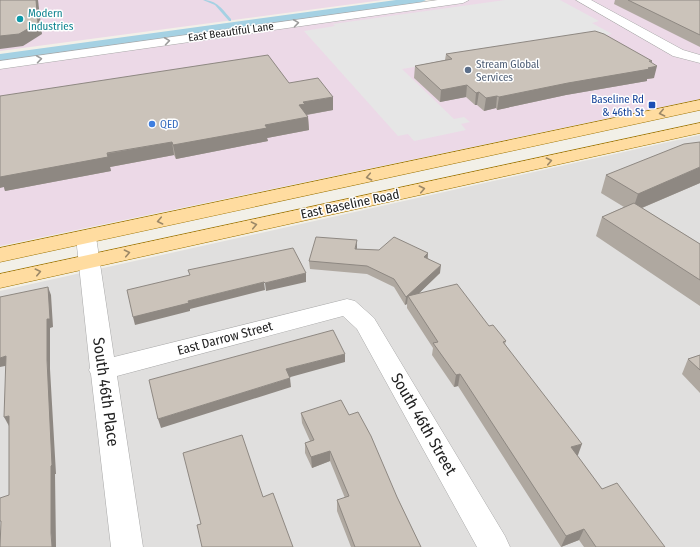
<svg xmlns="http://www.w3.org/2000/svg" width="700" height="547" viewBox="0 0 700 547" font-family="'Fira Sans Condensed',sans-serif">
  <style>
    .residential { fill: #e0dfde }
    .industrial { fill: #ecd9e7 }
    .parking { fill: #e6e6e6 }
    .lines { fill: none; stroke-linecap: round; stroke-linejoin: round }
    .stream { fill: #a5d1e3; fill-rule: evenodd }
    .canal { fill: #a5d1e3; fill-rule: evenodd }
    .street-casing { stroke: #a9a9a9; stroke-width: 1 }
    .primary-casing { stroke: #9f7400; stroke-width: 1 }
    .street { fill: #fff; fill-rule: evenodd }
    .primary { fill: #ffdca0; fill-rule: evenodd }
    .wall { fill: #afa8a0 }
    .shaded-wall { fill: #8e8882 }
    .building { fill: #cbc3ba; stroke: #8e8882 }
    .oneway { stroke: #9c9c9c }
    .oneway2 { stroke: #9c8867 }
    .culture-dot { fill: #0f9aa8; stroke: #fff; stroke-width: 1.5 }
    .service-dot { fill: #5c6f8a; stroke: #fff; stroke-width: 1.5 }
    .transit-dot { fill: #1a4fb4; stroke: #fff; stroke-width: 1.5 }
    .shop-dot { fill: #3f7fe0; stroke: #fff; stroke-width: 1.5 }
    .labels { text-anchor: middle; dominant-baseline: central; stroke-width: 3; stroke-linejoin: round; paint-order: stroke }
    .far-culture-label { font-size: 11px; fill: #0d838f; stroke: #fff; text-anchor: start }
    .far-street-label { font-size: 11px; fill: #222; stroke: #fff }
    .far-service-label { font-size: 11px; fill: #4e5e75; stroke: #fff; text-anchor: start }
    .far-transit-label { font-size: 11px; fill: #164399; stroke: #fff; text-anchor: end }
    .far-shop-label { font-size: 11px; fill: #366cbe; stroke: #fff; text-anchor: start }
    .street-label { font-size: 13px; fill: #222; stroke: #fff }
    .near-street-label { font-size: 16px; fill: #222; stroke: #fff }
  </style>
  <rect width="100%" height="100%" fill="#f2f0e8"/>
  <!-- residential -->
  <path class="residential" d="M700,135V547H0V291Z"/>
  <!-- industrial -->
  <g class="industrial">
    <path d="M0,0H383L0,51Z"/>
    <path d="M463,0H700V99L0,246V68Z"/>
  </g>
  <!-- parking -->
  <path class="parking" d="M505,0H560L599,21L592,23L612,34L402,69L454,119L464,117L470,122L461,124L466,130L414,141L408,134L398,136L304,31L335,26L333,24Z"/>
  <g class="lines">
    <!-- stream -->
    <path class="stream" d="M203,0C217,0 223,10 231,19V21H229L215,5Z"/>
    <!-- canal -->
    <path class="canal" d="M396,0H426L420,3L0,62V54Z"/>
    <!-- street casing -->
    <g class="street-casing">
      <g id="street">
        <path d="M438,0H469L463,3L0,69V61Z"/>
        <path d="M576,0H591L683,50L700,55V63L673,56Z"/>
        <path d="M86,231L93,233L96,237L114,357L347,299L355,301L374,318L505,536L510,547H477L357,329L343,316L117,376L143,547H111L91,374L89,370L90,368L76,237L79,233Z"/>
      </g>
    </g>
    <!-- primary casing -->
    <g class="primary-casing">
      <g id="primary">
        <path d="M700,100V110L0,262V248Z"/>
        <path d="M700,123V133L0,288V274Z"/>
      </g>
    </g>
    <!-- street -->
    <use href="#street" class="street"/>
    <!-- primary -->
    <use href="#primary" class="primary"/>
  </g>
  <!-- wall -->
  <g class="wall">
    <path d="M615,0H700V47L614,4Z"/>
    <path d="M446,54L651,62L654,78L647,79V81L566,95L497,110L496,108L484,111L477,105H475L466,97L440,102L414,78L415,66L445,60Z"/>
    <path d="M289,83L333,110L307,115L308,117L309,130L267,138L268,141L176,159L174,155L110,167L111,171L5,191L4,187Z"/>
    <path d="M606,175L700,183L642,208L700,244V306L596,236L602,217L624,207L601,193Z"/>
    <path d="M356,249L428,253V258L440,273L418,294L489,326L506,341L505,344L578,455L577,456L602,489L665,547H584L579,540L561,547L458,386L454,387L432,355L433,348L407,308V304L405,305L394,287L367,274L310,269L309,261Z"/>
    <path d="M700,355V393L682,374L688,359Z"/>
    <path d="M301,413L349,415L397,497L421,547H351L337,511V500L345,498L330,461L312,468L305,453V443L310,441L302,423Z"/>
  </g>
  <!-- shaded-wall -->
  <g class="shaded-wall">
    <path d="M36,0H38L42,34L23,46L0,49V36Z"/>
    <path d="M652,61L650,67L657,66L654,78L647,79V81L566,95L497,110L499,97Z"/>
    <path d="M467,85L466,97L440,102L441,90Z"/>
    <path d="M479,92L477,105H475L476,93Z"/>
    <path d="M497,96L496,108L484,111L486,98Z"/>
    <path d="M333,97V110L305,115L299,105L303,102Z"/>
    <path d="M308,117L309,130L267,138L268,141L176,159L173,145L265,125Z"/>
    <path d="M172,142L174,155L110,167L111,171L5,191L4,187L0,188V173Z"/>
    <path d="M700,167V183L632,212L638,194Z"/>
    <path d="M357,240V248L355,257V249Z"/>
    <path d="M428,253L427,261L424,257Z"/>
    <path d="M441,265L440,273L411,301L408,296L407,304L405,305L406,297Z"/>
    <path d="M306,273V282L266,291L265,283Z"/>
    <path d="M264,282L265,290L190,309V311L135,325L133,317L188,301Z"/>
    <path d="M48,287L51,295L53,327L50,328V369L56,474H55L56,547H52L51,533L47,360V319Z"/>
    <path d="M345,354V362L287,378L286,369Z"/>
    <path d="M6,356L10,365L0,367V358Z"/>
    <path d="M460,374L458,386L454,387L456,375Z"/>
    <path d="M290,378L291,387L161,428L158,419Z"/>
    <path d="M9,416V426L4,417Z"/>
    <path d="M582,444L578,455L567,459L571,447Z"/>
    <path d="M330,451V461L312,468L311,457Z"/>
    <path d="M584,529L579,540L561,547L566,536Z"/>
  </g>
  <!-- building -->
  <g class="building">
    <path d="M0,0H36L38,23L19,34L0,36Z"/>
    <path d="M628,0H700V35Z"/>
    <path d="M595,31L604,34L652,61H649L657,66L648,68L650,69L568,83L499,97L497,96L486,98L479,92L476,93L467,85L441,90L415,66L452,59L446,54Z"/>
    <path d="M268,55L289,83L318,78L333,97L303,102L305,104L299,105L308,117L265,125L267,128L173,145L172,142L107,153L108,157L0,177V96Z"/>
    <path d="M700,142V167L638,194L606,175L684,144Z"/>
    <path d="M634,203L700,244V280L602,217Z"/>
    <path d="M316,237L357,240L355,249L379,250L394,237L428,253L424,257L441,265L406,297L394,279L367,266L309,261Z"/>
    <path d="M293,248L306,273L265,283L264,282L188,301L189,303L133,317L127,290L190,275L188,270Z"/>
    <path d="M457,284L489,326L493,325L506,341L503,342L582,444L571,447L602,489L617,483L665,547H596L584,529L566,536L460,374L456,375L433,343L438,342L408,296Z"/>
    <path d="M48,287L50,319H47V360L52,465L51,466V533L52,547H0L1,521H0V498L9,495V416L4,417L6,356L0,358V297Z"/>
    <path d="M333,330L345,354L286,369L290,378L158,419L149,380Z"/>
    <path d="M700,355V370L688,359Z"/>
    <path d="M341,400L349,415L358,412L371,436L397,497L421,547H355L337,500L349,496L330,451L311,457L305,443L314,440L301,413Z"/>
    <path d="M242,435L263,497L273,493L293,547H202L197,525L201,524L183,453Z"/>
  </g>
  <!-- one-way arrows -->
  <defs><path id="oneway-chevron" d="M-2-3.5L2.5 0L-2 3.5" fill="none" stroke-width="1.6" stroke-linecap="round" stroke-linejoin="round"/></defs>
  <g class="oneway">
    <use href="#oneway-chevron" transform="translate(296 23) rotate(-8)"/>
    <use href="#oneway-chevron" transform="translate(167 41) rotate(-8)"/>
    <use href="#oneway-chevron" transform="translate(39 59) rotate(-8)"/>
  </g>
  <g class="oneway2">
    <use href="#oneway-chevron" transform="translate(662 113) rotate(168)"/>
    <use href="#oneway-chevron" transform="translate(549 161) rotate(-12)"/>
    <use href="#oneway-chevron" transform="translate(369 177) rotate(168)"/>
    <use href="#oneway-chevron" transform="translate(422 189) rotate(-12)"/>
    <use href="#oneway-chevron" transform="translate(160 221) rotate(168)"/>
    <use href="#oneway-chevron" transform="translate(254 225) rotate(-12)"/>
    <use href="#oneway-chevron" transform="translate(127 253) rotate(-12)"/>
    <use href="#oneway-chevron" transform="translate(38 272) rotate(-13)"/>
  </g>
  <!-- markers -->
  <circle class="culture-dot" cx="20" cy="19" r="4"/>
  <circle class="service-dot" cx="468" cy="70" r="4"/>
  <rect class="transit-dot" x="648" y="101" width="8" height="8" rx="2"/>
  <circle class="shop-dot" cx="152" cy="124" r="4"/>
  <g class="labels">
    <!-- far-culture labels -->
    <g class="far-culture-label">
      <text x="28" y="13">Modern<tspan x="28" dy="13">Industries</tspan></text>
    </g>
    <!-- far-street labels -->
    <g class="far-street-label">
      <text transform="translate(231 32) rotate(-8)">East Beautiful Lane</text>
    </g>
    <!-- far-service labels -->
    <g class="far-service-label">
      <text x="476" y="64">Stream Global<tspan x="476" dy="13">Services</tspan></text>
    </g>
    <!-- far-transit labels -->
    <g class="far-transit-label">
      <text x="644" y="99">Baseline Rd<tspan x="644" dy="13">&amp; 46th St</tspan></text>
    </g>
    <!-- far-shop labels -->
    <g class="far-shop-label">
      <text x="160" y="124">QED</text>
    </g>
    <!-- street labels -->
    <g class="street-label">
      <text transform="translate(350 204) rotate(-12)">East Baseline Road</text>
      <text transform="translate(225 338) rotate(-15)">East Darrow Street</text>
    </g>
    <!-- near-street labels -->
    <g class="near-street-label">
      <text transform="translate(106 392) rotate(82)">South 46th Place</text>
      <text transform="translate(424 424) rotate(60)">South 46th Street</text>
    </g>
  </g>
</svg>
